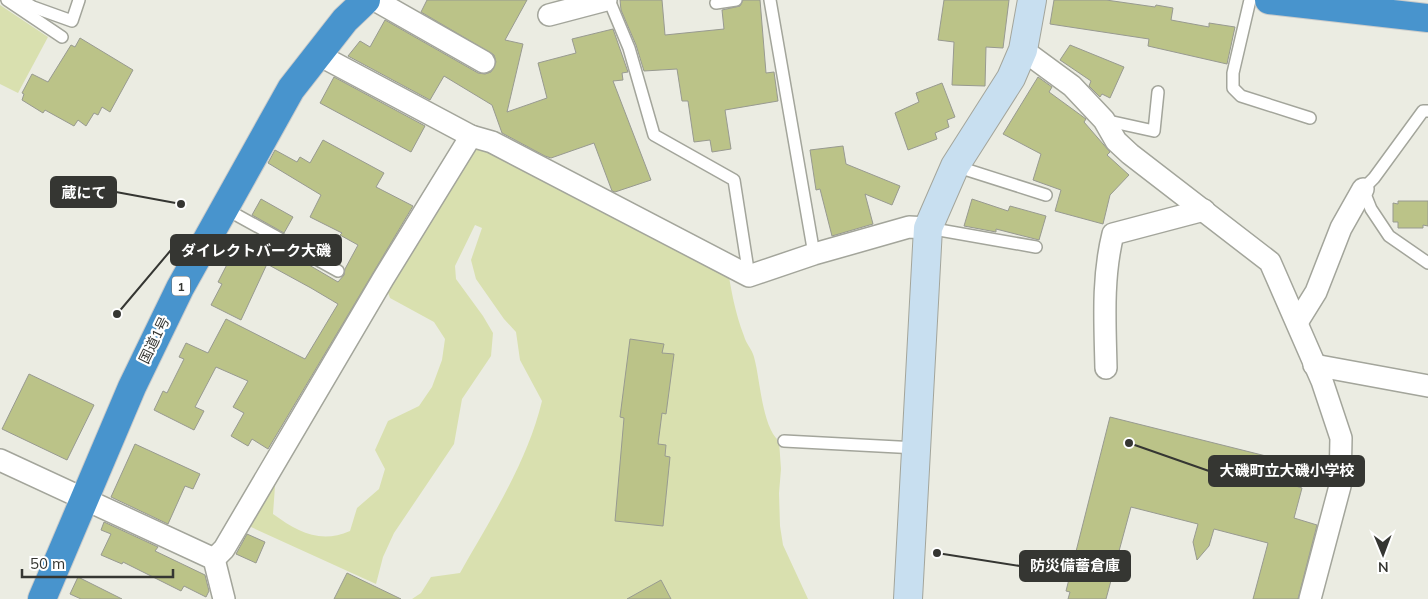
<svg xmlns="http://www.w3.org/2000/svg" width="1428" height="599" viewBox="0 0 1428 599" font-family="Mulish,'Noto Sans JP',sans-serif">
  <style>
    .green { fill: #d9e0af }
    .building { fill: #bbc388; stroke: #989a90 }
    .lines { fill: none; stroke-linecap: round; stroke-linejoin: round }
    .lane-casing { stroke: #a3a59b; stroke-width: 14 }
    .street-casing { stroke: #a3a59b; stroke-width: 24 }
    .secondary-casing { stroke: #a3a59b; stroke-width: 30 }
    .highway-casing { stroke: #cacbca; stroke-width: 30 }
    .lane { stroke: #fff; stroke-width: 11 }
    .street { stroke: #fff; stroke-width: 21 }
    .secondary { stroke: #c8dff0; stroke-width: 28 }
    .highway { stroke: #4894cd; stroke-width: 28 }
    .labels { text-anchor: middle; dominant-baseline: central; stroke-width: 4.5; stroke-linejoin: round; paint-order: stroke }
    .shield { fill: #fff; stroke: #727270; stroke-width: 1 }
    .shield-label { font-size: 12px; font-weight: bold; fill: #353632 }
    .street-label { font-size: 14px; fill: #353632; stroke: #fff }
    .leader { fill: none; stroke: #353632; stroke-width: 2 }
    .callout-dot { fill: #353632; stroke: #fff; stroke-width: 2 }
    .callout { fill: #353632; stroke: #353632; stroke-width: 2 }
    .callout-label { font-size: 15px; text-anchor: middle; font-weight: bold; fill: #fff }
  </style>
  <rect width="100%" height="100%" fill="#ebece2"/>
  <!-- green -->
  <g class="green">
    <path d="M0,5L48,37L18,93L0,84Z"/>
    <path d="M471,136L727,265C731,289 735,313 744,336C746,344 752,349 754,357C760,378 762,427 779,441L781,469L779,493L780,526L783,545L808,599H412L421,593L431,577L460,573C491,518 527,463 542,401L520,360L516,332L504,319L476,279L471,260L482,228L475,225L455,266L456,279L483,316L493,333L491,356L462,399L454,444L394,533L383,557L376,584L240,522L265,479L275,486L273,514C298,532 320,544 350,531L357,508L379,489L385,469L375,450L388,421L419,406L432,387L442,360L445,339L434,322L390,298L383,279Z"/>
  </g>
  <!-- building -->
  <g class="building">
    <path d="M427,0H527L505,40L523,44L507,112L547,98L538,63L576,53L572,39L613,29L628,72L622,73L623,80L613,81L651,180L615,192L612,191L594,143L551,158L545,156L502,133L492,105L444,76L430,100L348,56L360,41L370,47L385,20L478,73L485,74L491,72L496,62L494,55L421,12Z"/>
    <path d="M620,0H662L665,35L724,29L722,10L740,6L743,0H760L766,73L774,72L778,101L725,110L731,149L712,152L710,140L694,142L688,101H682L677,69L644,71L636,45L621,10Z"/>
    <path d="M944,0H1009L1003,48L986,47L985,86L952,85L954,42L938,40Z"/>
    <path d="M1054,0H1106L1155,7L1156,5L1173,8L1171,20L1209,27V23L1235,27L1227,64L1148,46L1149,39L1050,24Z"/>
    <path d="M80,38L133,70L110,112L102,107L98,115L94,113L86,126L78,120L74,126L45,110L43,113L22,100L24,94L22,93L32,74L48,82L71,45L75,47Z"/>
    <path d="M1070,45L1124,67L1110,98L1102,94L1100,97L1089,86L1091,81L1060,60Z"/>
    <path d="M334,77L425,126L411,152L320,103Z"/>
    <path d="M1038,77L1052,87L1049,92L1086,119L1084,122L1110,152L1107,155L1129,175L1110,195L1103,224L1055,211L1061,190L1033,180L1041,154L1003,134Z"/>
    <path d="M942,83L955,117L947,120L949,127L935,133L937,139L908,150L895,113L919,102L916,93Z"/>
    <path d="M323,140L384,173L376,187L413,206L268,449L252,439L248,446L231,436L244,413L233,407L248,381L216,367L195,407L204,411L194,430L154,410L163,391L167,393L184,359L179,357L186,343L208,353L226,319L305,359L338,304L311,288L267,264L241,320L211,305L222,284L218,282L236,247L254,255L263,238L338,282L344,275L345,269L358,245L340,235L342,233L310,217L321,195L268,163L275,150L297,162L300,157L310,163Z"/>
    <path d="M843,146L846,164L900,186L892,205L865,194L873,224L832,236L820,189L816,190L810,150Z"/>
    <path d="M261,199L293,217L284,233L252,215Z"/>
    <path d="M972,199L1008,211L1010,206L1046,216L1039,240L996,229V232L964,226Z"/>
    <path d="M1398,201H1428V226L1423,225V228H1398V222H1393V203L1398,204Z"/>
    <path d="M630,339L664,344L662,353L674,354L666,414L662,413L658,444L666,445L665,456L670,457L663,526L615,521L624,418L620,417Z"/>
    <path d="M29,374L94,405L67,460L2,429Z"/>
    <path d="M1110,417L1282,460L1277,480L1302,488L1294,518L1317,525L1298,599H1253L1268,543L1214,529L1209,546L1197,560L1193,542L1198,524L1131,507L1106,599H1068L1070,592L1066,591Z"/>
    <path d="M135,444L200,474L193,489L185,486L168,524L111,497Z"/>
    <path d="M104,522L158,547L155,551L205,575L209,591L206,597L184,586L181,591L123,562L122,564L101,555L111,534L101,530Z"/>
    <path d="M247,534L265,542L256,563L236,554Z"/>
    <path d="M347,573L401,599H334Z"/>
    <path d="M78,577L122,599H81L70,594Z"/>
    <path d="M661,580L671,599H627Z"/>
  </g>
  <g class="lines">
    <!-- lane casing -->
    <g class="lane-casing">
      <g id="lane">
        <path d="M7,0L62,37"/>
        <path d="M21,0L33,7L72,21L79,0"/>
        <path d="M609,0L629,48L654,135L734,180L749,276"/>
        <path d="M770,0L814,254"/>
        <path d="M1250,0L1233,73V88L1241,96L1310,118"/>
        <path d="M716,3L736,0"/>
        <path d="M1428,111H1423L1374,178L1363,189L1371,209L1389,236L1428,263"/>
        <path d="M1104,120L1154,131L1158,92"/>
        <path d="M955,166L1046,195"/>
        <path d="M224,208L338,271"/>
        <path d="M928,228L1036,247"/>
        <path d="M784,441L917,448"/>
      </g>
    </g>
    <!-- street casing -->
    <g class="street-casing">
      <g id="street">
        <path d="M375,0L484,62"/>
        <path d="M549,15L606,0"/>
        <path d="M1023,50L1072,86L1104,120L1116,141L1130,154L1270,262L1322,381L1341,438L1340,486L1310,599"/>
        <path d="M317,54L471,136L492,142L749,276L814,254L909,227L928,228"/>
        <path d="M1298,321L1316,292L1341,228L1363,189"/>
        <path d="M1314,365L1428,386"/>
        <path d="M1106,368C1105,323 1102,278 1113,234L1204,210"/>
        <path d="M0,460L214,559L224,599"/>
        <path d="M214,559L224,549L383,279L471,136"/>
      </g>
    </g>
    <!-- secondary casing -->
    <g class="secondary-casing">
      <path id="secondary" d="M908,599L928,228L955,166L1011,78L1023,50L1032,0"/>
    </g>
    <!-- highway casing -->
    <g class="highway-casing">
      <g id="highway">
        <path d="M1269,0L1428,18"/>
        <path d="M42,599L132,387L180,288L291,89L345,20L366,0"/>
      </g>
    </g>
    <!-- lane -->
    <use href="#lane" class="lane"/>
    <!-- street -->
    <use href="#street" class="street"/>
    <!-- secondary -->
    <use href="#secondary" class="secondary"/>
    <!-- highway -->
    <use href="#highway" class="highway"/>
  </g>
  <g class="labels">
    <!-- shield labels -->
    <rect class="shield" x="172" y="276.5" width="18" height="19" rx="4"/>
    <g class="shield-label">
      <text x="181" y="286">1</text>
    </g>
    <!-- street labels -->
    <g class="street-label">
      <text transform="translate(154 340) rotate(-64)">国道1号</text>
    </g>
  </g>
  <!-- callouts -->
  <path class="leader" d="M181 204L116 192M117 314L171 250M1129 443L1209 471M937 553L1020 566"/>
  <g class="callout-dot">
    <circle cx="181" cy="204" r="5"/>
    <circle cx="117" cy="314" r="5"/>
    <circle cx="1129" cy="443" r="5"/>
    <circle cx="937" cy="553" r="5"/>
  </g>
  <g class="callout">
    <rect x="51" y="177" width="65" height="30" rx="5"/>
    <rect x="171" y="235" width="170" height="30" rx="5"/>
    <rect x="1209" y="456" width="155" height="30" rx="5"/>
    <rect x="1020" y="551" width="110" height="30" rx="5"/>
  </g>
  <g class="callout-label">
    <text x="84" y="198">蔵にて</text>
    <text x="256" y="256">ダイレクトバーク大磯</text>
    <text x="1287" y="476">大磯町立大磯小学校</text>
    <text x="1075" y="571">防災備蓄倉庫</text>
  </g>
  <!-- north arrow -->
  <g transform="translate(1383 554) rotate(179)" stroke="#ffffff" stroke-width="4" paint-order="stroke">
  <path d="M0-4L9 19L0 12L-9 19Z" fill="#353632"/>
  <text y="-8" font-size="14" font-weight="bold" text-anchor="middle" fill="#353632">N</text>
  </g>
  <!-- scale -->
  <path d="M22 569v8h151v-8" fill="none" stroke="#353632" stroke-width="2.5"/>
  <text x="30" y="569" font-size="15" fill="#353632" stroke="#ffffff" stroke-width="4" paint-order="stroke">50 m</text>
</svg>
